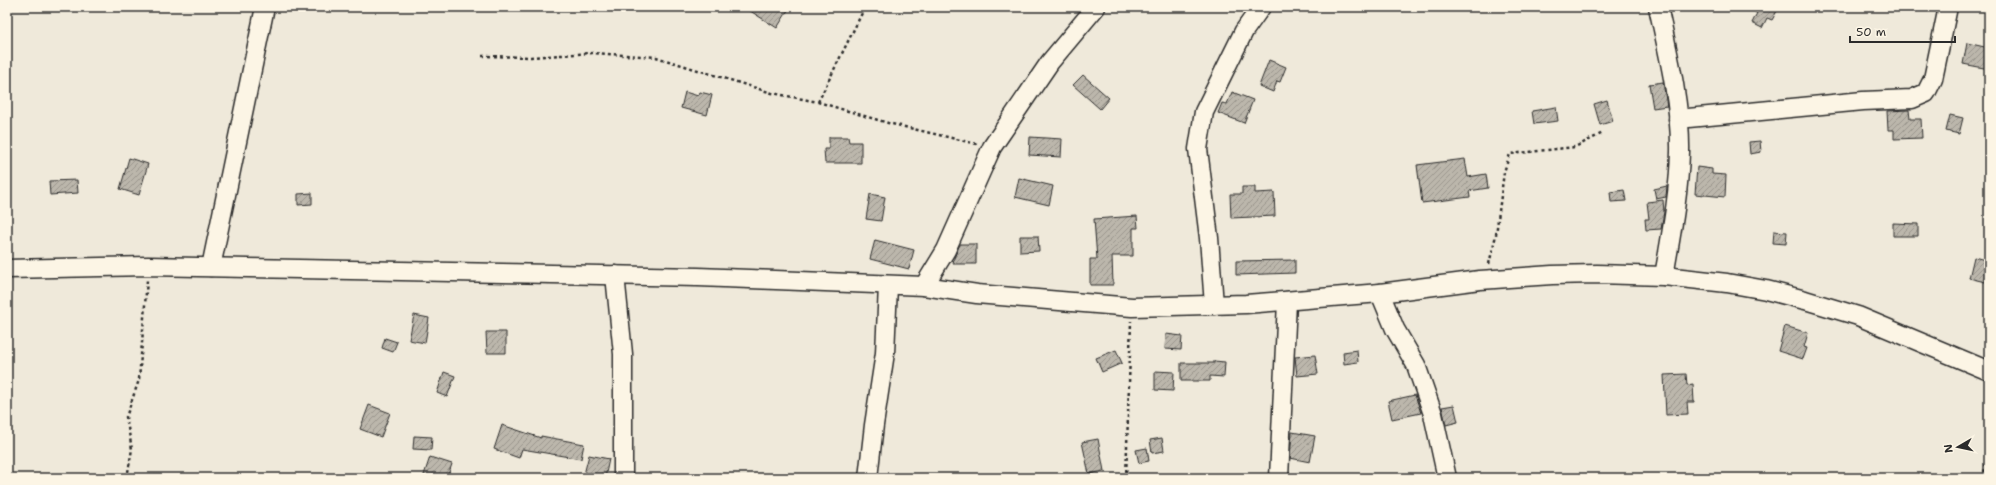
<svg xmlns="http://www.w3.org/2000/svg" width="1996" height="485" viewBox="0 0 1996 485" font-family="'Shantell Sans',sans-serif">
  <style>
    .building { fill: url(#building-hatch); stroke: #2b2b2b }
    .lines { fill: none; stroke-linecap: round; stroke-linejoin: round }
    .minor-casing { stroke: #2b2b2b; stroke-width: 21 }
    .path { stroke: #2b2b2b; stroke-width: 2.5; stroke-dasharray: 3 3; stroke-linecap: butt }
    .minor { stroke: #fcf5e5; stroke-width: 18 }
  </style>
  <defs>
    <pattern id="building-hatch" width="6" height="6" patternUnits="userSpaceOnUse"><rect width="6" height="6" fill="#bcb7ac"/><path d="M-1 1l2-2M0 6l6-6M5 7l2-2" fill="none" stroke="#99958c"/></pattern>
  </defs>
  <rect width="100%" height="100%" fill="#efe9da"/>
  <filter id="ink" filterUnits="userSpaceOnUse"><feTurbulence type="fractalNoise" baseFrequency=".025" numOctaves="2"/><feDisplacementMap in="SourceGraphic" scale="8" xChannelSelector="R" yChannelSelector="G"/><feConvolveMatrix kernelMatrix="1 2 1 2 8 2 1 2 1" color-interpolation-filters="sRGB"/></filter>
  <g filter="url(#ink)">
    <!-- building -->
    <g class="building">
      <path d="M744,7H790L777,28Z"/>
      <path d="M1744,7H1772L1777,11L1772,20L1767,18L1762,28L1752,23L1757,13Z"/>
      <path d="M1967,43L1989,48V69L1963,64Z"/>
      <path d="M1269,60L1286,67L1280,82L1277,81L1273,92L1259,86Z"/>
      <path d="M1083,75L1109,98L1100,109L1073,85Z"/>
      <path d="M1663,82L1667,106L1653,108L1649,84Z"/>
      <path d="M685,92L698,96L700,92L712,95L707,115L681,108Z"/>
      <path d="M1232,92L1253,100L1244,123L1218,113L1222,103L1227,104Z"/>
      <path d="M1607,100L1613,121L1600,125L1594,104Z"/>
      <path d="M1556,107L1558,121L1534,124L1532,111Z"/>
      <path d="M1909,110L1910,119H1921L1922,138L1894,139V130H1888L1887,111Z"/>
      <path d="M1950,115L1963,118L1959,134L1946,131Z"/>
      <path d="M829,137H848L849,142H861V163H825L824,149H829Z"/>
      <path d="M1030,137L1062,139L1061,157L1029,155Z"/>
      <path d="M1760,141L1761,152L1750,154L1749,142Z"/>
      <path d="M129,158L148,164L139,195L120,189Z"/>
      <path d="M1465,159L1468,177L1486,174L1488,188L1469,191L1470,197L1422,203L1417,165Z"/>
      <path d="M1697,167L1712,169V174L1726,175L1725,197L1695,194Z"/>
      <path d="M1019,178L1053,186L1049,205L1015,197Z"/>
      <path d="M77,180L78,193L50,195L49,181Z"/>
      <path d="M1667,186L1666,197L1656,199L1654,189Z"/>
      <path d="M1242,187H1255V193L1274,192L1275,216L1231,218L1230,194H1242Z"/>
      <path d="M1624,190L1626,201L1611,202L1610,192Z"/>
      <path d="M312,193V204L298,205V194Z"/>
      <path d="M870,194L885,197L881,221L866,219Z"/>
      <path d="M1663,200L1664,212L1661,229L1646,230L1645,219H1649L1647,202Z"/>
      <path d="M1137,216L1138,228H1133V256H1112L1113,285H1090V259H1097L1094,219Z"/>
      <path d="M1893,223L1918,224V236H1893Z"/>
      <path d="M1774,231L1787,232L1786,244L1773,243Z"/>
      <path d="M1020,236H1038L1039,251L1020,252Z"/>
      <path d="M875,240L914,250L909,269L870,259Z"/>
      <path d="M960,244H976V264H953L954,258Z"/>
      <path d="M1974,257L1989,261V283L1969,278Z"/>
      <path d="M1295,260V273L1236,275V261Z"/>
      <path d="M414,315L429,318L425,343L409,340Z"/>
      <path d="M1785,326L1808,333L1804,347L1807,348L1803,359L1778,351Z"/>
      <path d="M486,332H506V353H487Z"/>
      <path d="M1166,334L1182,336L1181,350L1165,349Z"/>
      <path d="M385,338L397,342L393,352L382,348Z"/>
      <path d="M1116,350L1122,363L1102,372L1096,358Z"/>
      <path d="M1357,350L1358,362L1344,364L1343,352Z"/>
      <path d="M1315,355L1318,374L1297,376L1295,357Z"/>
      <path d="M1214,361L1225,362L1224,377L1210,376V381H1181V363H1214Z"/>
      <path d="M1155,371L1174,372L1173,391L1155,390Z"/>
      <path d="M444,372L455,376L447,397L437,393Z"/>
      <path d="M1686,374L1687,385L1693,384L1694,402H1687L1688,414L1666,415L1664,375Z"/>
      <path d="M1415,395L1421,413L1392,419L1388,401Z"/>
      <path d="M369,405L390,413L381,437L360,429Z"/>
      <path d="M1454,405L1458,422L1446,425L1442,407Z"/>
      <path d="M502,425L541,438V436L584,444L581,459L522,449L519,458L494,449Z"/>
      <path d="M1292,432L1315,436L1310,462L1290,458Z"/>
      <path d="M414,436L432,437L431,450L413,449Z"/>
      <path d="M1162,438L1164,451L1152,453L1150,440Z"/>
      <path d="M1098,439L1104,471L1089,474L1082,442Z"/>
      <path d="M1147,448L1149,461L1139,463L1136,450Z"/>
      <path d="M589,455L609,459L605,478H583Z"/>
      <path d="M430,457L452,464L447,478H423Z"/>
    </g>
    <g class="lines">
      <!-- minor casing -->
      <g class="minor-casing">
        <g id="minor">
          <path d="M1658,7C1668,52 1681,106 1680,152C1679,194 1671,235 1664,276"/>
          <path d="M1678,119L1863,101L1912,99L1926,93L1933,79L1948,7"/>
          <path d="M211,267L265,7"/>
          <path d="M7,269L148,266L698,277L924,286L977,294L1132,307L1246,304L1380,293L1480,280L1552,275L1597,274L1664,276L1727,283L1766,290L1805,300L1858,316L1989,371"/>
          <path d="M615,275L623,354V478"/>
          <path d="M924,286L946,250L992,147L1050,62L1096,7"/>
          <path d="M1380,293L1395,329L1416,365L1433,414L1447,478"/>
          <path d="M1214,305L1209,238L1198,149L1204,112L1244,31L1261,7"/>
          <path d="M868,478L874,425L885,353L888,286"/>
          <path d="M1279,478L1287,301"/>
        </g>
      </g>
      <!-- path -->
      <g class="path">
        <path d="M482,56L531,57L592,53L656,57L772,93L818,102L888,123L977,144"/>
        <path d="M818,102L865,7"/>
        <path d="M1489,264L1496,235L1504,172L1510,154L1575,147L1603,133"/>
        <path d="M127,478L132,449L126,417L139,380L147,280"/>
        <path d="M1126,478L1131,321"/>
        <path d="M1983,478L1989,448"/>
      </g>
      <!-- minor -->
      <use href="#minor" class="minor"/>
    </g>
  </g>
  <!-- margin -->
  <rect width="1996" height="485" fill="none" stroke="#fcf5e5" stroke-width="24"/>
  <rect x="12" y="12" width="1972" height="461" fill="none" stroke="#2b2b2b" stroke-width="1.5" filter="url(#ink)"/>
  <!-- north arrow -->
  <g transform="translate(1958 447) rotate(261)" stroke="#fcf5e5" stroke-width="3" paint-order="stroke">
  <path d="M0-3L7 15L0 10L-7 15Z" fill="#2b2b2b"/>
  <text y="-6" font-size="11" font-weight="bold" text-anchor="middle" fill="#2b2b2b">N</text>
  </g>
  <!-- scale -->
  <path d="M1850 36v6h105v-6" fill="none" stroke="#2b2b2b" stroke-width="2"/>
  <text x="1856" y="36" font-size="12" fill="#2b2b2b" stroke="#fcf5e5" stroke-width="3" paint-order="stroke">50 m</text>
</svg>
